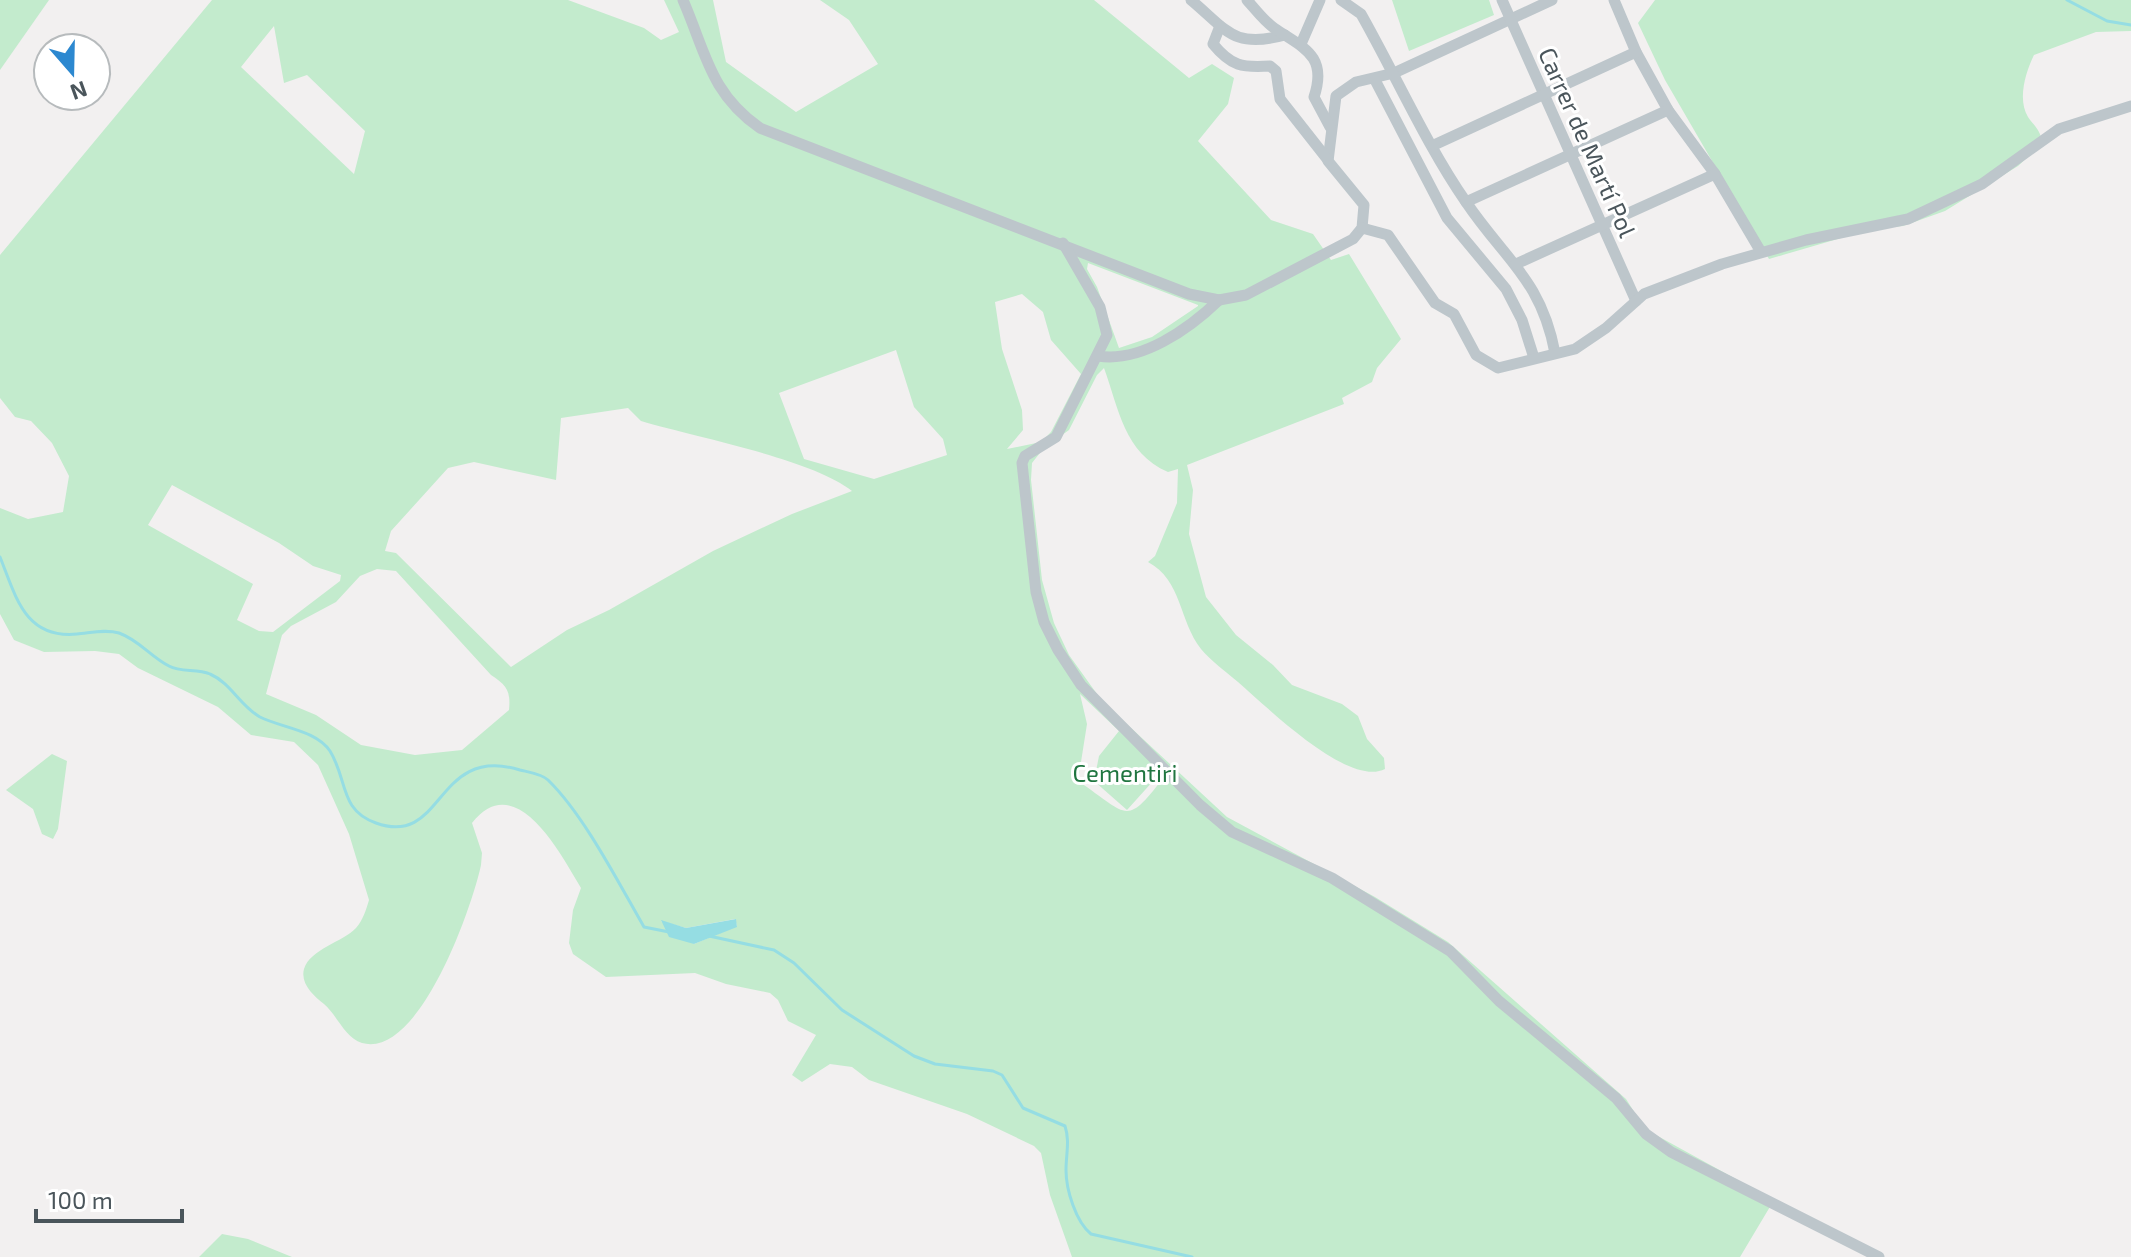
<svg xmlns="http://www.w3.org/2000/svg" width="2131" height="1257" viewBox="0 0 2131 1257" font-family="'Exo 2',sans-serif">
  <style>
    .green { fill: #c3ebcd; fill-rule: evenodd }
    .water { fill: #95dde3 }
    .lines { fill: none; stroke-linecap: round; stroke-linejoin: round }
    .stream { stroke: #95dde3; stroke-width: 3 }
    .minor { stroke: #bdc6cb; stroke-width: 11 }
    .labels { text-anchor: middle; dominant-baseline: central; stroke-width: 6; stroke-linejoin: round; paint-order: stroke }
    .street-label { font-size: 24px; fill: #4a555b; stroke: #fff }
    .park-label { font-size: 24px; fill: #217641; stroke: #fff }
  </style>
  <rect width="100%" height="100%" fill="#f2f0f0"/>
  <!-- green -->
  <g class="green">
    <path d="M0,0H49L0,70Z"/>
    <path d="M212,0H568L644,28L661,40L679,32L664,0H713L726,62L796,112L878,64L849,20L820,0H1094L1189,78L1212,64L1234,78L1228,104L1198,141L1271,220L1313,234L1331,260L1349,254L1401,339L1377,368L1372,382L1342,398L1344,404L1187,465L1193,490L1189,534L1206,597L1236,635L1273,665L1292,685L1342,704L1358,716L1367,739L1384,758L1385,769C1348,788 1265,705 1238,682C1226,672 1211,661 1201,649C1179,621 1182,580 1148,562L1155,556L1177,503L1178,469L1168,472C1124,453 1119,409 1104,368L1097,375L1069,430L1043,449L1032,463L1031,480L1042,580L1054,623L1069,655L1102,701L1227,817L1375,897L1448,942L1626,1099L1645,1129L1774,1200L1740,1257H1072L1050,1195L1041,1153L1034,1146L967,1114L869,1080L852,1067L830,1064L802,1082L792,1075L816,1035L788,1021L778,1000L770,993L726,984L695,973L606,977L573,954L569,943L573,910L581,888C561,855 516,767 472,823L482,853L481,865C473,904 420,1059 362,1043C345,1038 337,1015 324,1004C314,996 300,984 304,969C310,949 343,942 356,928C363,920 366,910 369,900L349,834L318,765L294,742L251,735L218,707L138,668L119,654L95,651L44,652L14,640L0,614V508L28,519L63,512L69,476L52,443L31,421L15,417L0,398V255ZM274,26L284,83L307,75L365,131L354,174L241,67ZM1088,263L1198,305V306L1152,337L1119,348L1097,287L1087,269ZM1022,294L1043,312L1051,340L1081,374L1051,432L1041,442L1007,449L1023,430L1022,410L1002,349L995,302ZM896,350L914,407L943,439L947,455L874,479L804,459L779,393ZM628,408L641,421C695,437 812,459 852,491L792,514L713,551L609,610L567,630L511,667L396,553L385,551L391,531L448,468L474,462L556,480L561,418ZM172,485L279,543L313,566L341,575L340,581L273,632L259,631L237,620L253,584L148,525ZM377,569L396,571L491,675C506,685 511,690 509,710L462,750L415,755L361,745L316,715L266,694L282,635L291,626L336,602L360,576ZM1080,694L1119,731L1099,756L1094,781L1127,810L1163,770L1166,774C1125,829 1129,815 1078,781L1087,724ZM735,919L737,926L694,944L661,921L686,928Z"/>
    <path d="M1392,0H1489L1494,15L1409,51Z"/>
    <path d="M1655,0H2131V31L2096,32L2034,55C2026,71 2017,99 2028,117C2035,127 2041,130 2042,144L2018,166L1945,211L1903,226L1872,229L1769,259L1665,80L1638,23Z"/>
    <path d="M52,754L67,761L58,829L53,839L42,834L33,809L6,790Z"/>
    <path d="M222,1234L248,1239L292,1257H199Z"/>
  </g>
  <!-- water -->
  <path class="water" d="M736,919L737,927L694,944L669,937L661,920L686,928Z"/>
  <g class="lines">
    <!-- stream -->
    <g class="stream">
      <path d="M2067,0L2107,21L2131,25"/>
      <path d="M0,557C16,597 25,639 77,634C90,633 105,629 119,633C139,640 151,657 169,666C181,673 197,668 210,674C231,683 240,706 260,717C282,728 316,730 330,751C348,780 339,810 376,823C445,848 434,744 520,770C528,772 542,774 548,780C584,815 618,882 644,927L669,932"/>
      <path d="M709,936L774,950L794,963L842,1010L914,1056L935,1064L993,1071L1002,1075L1023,1108L1065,1126C1070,1141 1066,1154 1066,1170C1066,1190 1076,1222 1091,1234L1192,1257"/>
    </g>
    <!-- minor -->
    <g class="minor">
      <path d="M683,0C706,53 710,93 760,128L1189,294L1219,300L1246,295L1353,239L1362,228L1364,205L1328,161L1336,96L1356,82L1394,73L1552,0"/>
      <path d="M1191,0C1227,30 1233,49 1285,35"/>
      <path d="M1247,0C1255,9 1264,21 1274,28C1303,48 1328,55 1314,97L1330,127"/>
      <path d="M1341,0L1361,14C1395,74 1427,146 1466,202C1505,260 1541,279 1555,353"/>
      <path d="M1502,0L1636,301"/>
      <path d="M1614,0L1636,52L1668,110L1715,174L1761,252"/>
      <path d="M1220,26L1213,44C1231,66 1242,68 1270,66L1276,71L1280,99L1328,160"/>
      <path d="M1301,44L1320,0"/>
      <path d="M1375,80L1447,218L1506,289L1522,320L1534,358"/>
      <path d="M1434,145L1636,52"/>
      <path d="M1466,202L1668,110"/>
      <path d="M1362,228L1388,235L1435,303L1454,314L1476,355L1498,368L1575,349L1606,328L1644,294L1722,264L1806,240L1908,219L1982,184L2059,129L2131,106"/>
      <path d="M1063,243L1100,307L1107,335L1056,437L1025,456L1022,463L1036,592L1044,622L1058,650L1081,685L1200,805L1232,832L1332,878L1450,951L1499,1001L1616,1098L1646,1134L1671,1152L1879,1257"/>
      <path d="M1516,264L1715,174"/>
      <path d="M1098,356C1141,363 1189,329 1219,300"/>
    </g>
  </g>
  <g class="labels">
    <!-- street labels -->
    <g class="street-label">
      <text transform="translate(1588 142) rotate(66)">Carrer de Martí Pol</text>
    </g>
    <!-- park labels -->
    <g class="park-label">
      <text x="1125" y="772">Cementiri</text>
    </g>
  </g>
  <!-- north arrow -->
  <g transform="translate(72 72) rotate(160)"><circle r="38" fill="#ffffff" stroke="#b7bbbd" stroke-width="2"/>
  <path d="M0-6L14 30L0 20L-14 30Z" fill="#2c88d0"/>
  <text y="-12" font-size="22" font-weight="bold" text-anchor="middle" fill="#4a555b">N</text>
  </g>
  <!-- scale -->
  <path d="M36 1209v12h146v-12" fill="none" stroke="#4a555b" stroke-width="4"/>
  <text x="48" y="1209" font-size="24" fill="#4a555b" stroke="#ffffff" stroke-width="6" paint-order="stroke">100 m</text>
</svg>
